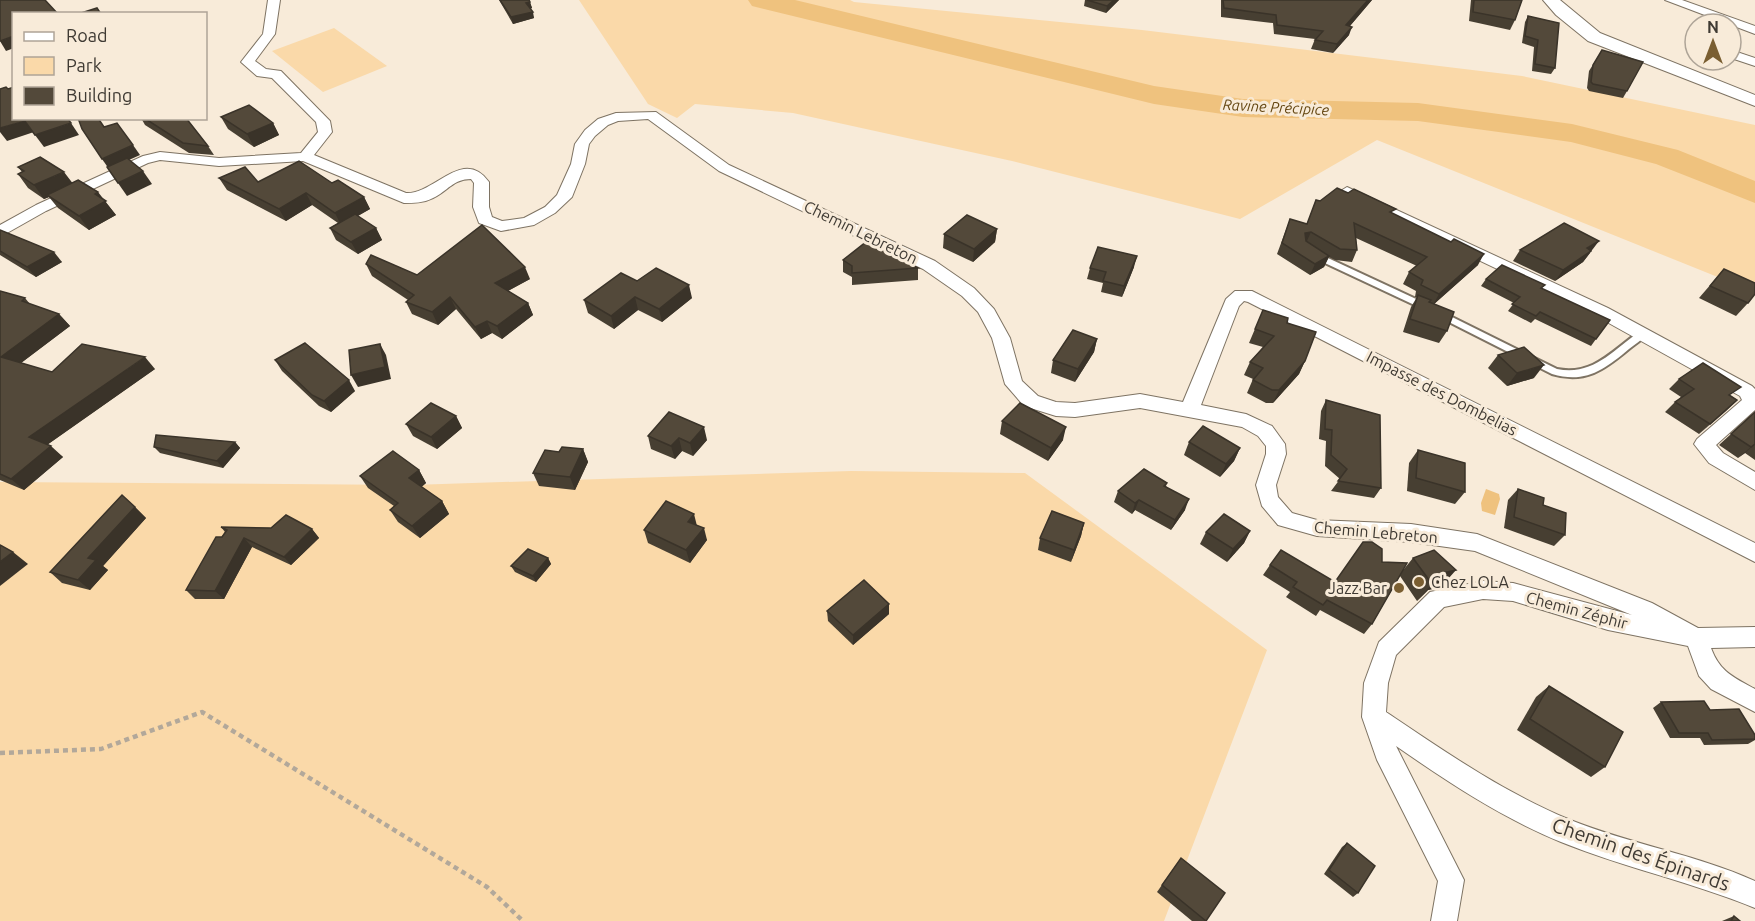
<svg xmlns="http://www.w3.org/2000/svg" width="1755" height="921" viewBox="0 0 1755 921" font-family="Ubuntu,sans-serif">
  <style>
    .green { fill: #fad9a9 }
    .water { fill: #efc27e }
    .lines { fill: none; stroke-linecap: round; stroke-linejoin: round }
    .river { fill: #efc27e; fill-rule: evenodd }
    .service-casing { stroke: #7e7363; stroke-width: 4 }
    .minor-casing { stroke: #7e7363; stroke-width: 2 }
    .tertiary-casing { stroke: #7e7363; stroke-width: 2 }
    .path { stroke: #b2a89a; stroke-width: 4.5; stroke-dasharray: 5 4; stroke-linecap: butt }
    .service { fill: #fff; fill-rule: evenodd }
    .minor { fill: #fff; fill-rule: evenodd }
    .tertiary { fill: #fff; fill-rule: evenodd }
    .wall { fill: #473f32 }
    .shaded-wall { fill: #3a3329 }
    .building { fill: #53493a; stroke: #3a3329; stroke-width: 1.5 }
    .poi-dot { fill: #7a5e31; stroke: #f8ebd9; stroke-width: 2 }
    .labels { text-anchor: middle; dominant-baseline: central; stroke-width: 6; stroke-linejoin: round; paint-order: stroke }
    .far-water-label { font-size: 15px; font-style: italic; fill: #654712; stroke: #f8ebd9 }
    .street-label { font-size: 16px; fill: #3f3a33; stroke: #f8ebd9 }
    .poi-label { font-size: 16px; fill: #3f3a33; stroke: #f8ebd9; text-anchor: start }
    .near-street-label { font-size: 20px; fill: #3f3a33; stroke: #f8ebd9 }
  </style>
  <rect width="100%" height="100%" fill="#f8ebd9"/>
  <!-- green -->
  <g class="green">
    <path d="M579,0H850L854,2L1142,30L1522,76L1755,125V292L1377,140L1240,219L1012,161L793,113L695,104L677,118L648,104Z"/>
    <path d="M334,28L387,66L323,92L272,51Z"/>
    <path d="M851,471L1025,473L1267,650L1164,921H0V482L412,485Z"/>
  </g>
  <!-- water -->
  <path class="water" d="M1486,489L1499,494L1500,499L1495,515L1482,511L1481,503Z"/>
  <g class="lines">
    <!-- river -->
    <path class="river" d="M748,0H795L1154,86L1243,99L1418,103L1572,124L1678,150L1755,181V203L1656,164L1571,142L1418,121L1243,117L1154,104L752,6Z"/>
    <!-- service casing -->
    <g class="service-casing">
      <g id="service">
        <path d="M1315,252L1429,305L1431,307L1429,309H1423L1312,257V253Z"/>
        <path d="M1440,311L1557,369C1593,376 1612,351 1639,332L1642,331L1647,334C1642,340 1635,344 1629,349C1604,370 1585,384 1552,374L1437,316L1435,314Z"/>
      </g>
    </g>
    <!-- minor casing -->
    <g class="minor-casing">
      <g id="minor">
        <path d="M268,0H280L275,34L255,61L266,69L281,71L330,121L332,132L314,155L406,193C434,195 463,146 489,182V207L492,217L502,221L524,218L545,207L557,195L571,164L575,144L585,130L598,119L616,113L656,112L729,165L935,261L974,288L994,309L1010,338L1022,381L1038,396L1056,402L1075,403L1140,394L1183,402L1226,299L1235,291H1252L1755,543V562L1248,302L1244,301L1239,306L1201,405L1246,414L1272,426L1285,444L1286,454L1276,485L1278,497L1292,513L1317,520L1411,524L1477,534L1652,603L1698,628L1755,627V647L1711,648C1720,672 1733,677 1755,689V712L1711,689L1699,676L1688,646L1608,630L1513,601L1483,599L1444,607L1396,655L1388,683L1386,712C1444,751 1503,792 1568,819C1629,844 1695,854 1755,881V908C1692,882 1625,868 1561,842C1502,818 1448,782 1396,746L1464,880L1457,921H1431L1438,881L1377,760L1362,717L1364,683L1379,642L1430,592L1483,581L1513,583L1632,615L1475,551L1411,542L1317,536L1278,525L1262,506L1256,485L1266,454V446L1258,436L1242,427L1140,408L1075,417L1056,416L1024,406L1005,384L992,338L978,312L962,296L923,269L719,171L648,119L618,121L608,125L595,136L589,144L585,164L572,197L555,213L534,225L501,231L479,223L473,207L474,183L471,179C453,179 448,191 433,198C423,203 414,203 404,203L303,161L219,166L160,160L148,163L46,211L0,237V225L36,205L143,156L160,152L219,158L301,153L318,132L316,122L272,78L257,76L241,62L263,34Z"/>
        <path d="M1665,0H1682L1755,26V34Z"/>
        <path d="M1731,50L1755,58V66L1731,58Z"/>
        <path d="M1347,187L1608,308L1752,386L1755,389V410L1716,445L1723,453L1755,472V490L1709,463L1694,444L1697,439L1742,400L1740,396L1596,316L1342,195L1339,192Z"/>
      </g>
    </g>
    <!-- tertiary casing -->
    <g class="tertiary-casing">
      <path id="tertiary" d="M1543,0H1560L1600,33L1755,95V106L1588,41L1556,15Z"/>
    </g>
    <!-- path -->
    <path class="path" d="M0,753L101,749L202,712L487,887L523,921"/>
    <!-- service -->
    <use href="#service" class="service"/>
    <!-- minor -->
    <use href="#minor" class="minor"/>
    <!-- tertiary -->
    <use href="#tertiary" class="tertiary"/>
  </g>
  <!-- wall -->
  <g class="wall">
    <path d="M499,0H529L532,8L530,9L534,18L513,24Z"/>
    <path d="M1085,0H1119L1106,13L1084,6Z"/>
    <path d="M1221,0H1372L1350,26L1349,35L1333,53L1311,49L1315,39L1274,34L1273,23L1221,17Z"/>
    <path d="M1471,0H1522L1515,20L1510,30L1469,21Z"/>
    <path d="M1528,16L1555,68L1551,74L1532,71L1534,47L1522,43L1525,22Z"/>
    <path d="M1602,50L1627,91L1623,98L1589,91L1587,88L1589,71Z"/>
    <path d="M221,117L273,123L279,135L254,147L228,129Z"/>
    <path d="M141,118H186L208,146L214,155L189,153L145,125Z"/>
    <path d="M18,167L73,183L103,199L116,215L89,230L58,208L49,197L44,199L28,188L18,174L22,172Z"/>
    <path d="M219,178L258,182L332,183L364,197L370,209L358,216L376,228L382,240L358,254L336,240L330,228L338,223L312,205L286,221L227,190Z"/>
    <path d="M1316,200L1394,214L1478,265L1434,304L1447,331L1439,343L1403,332L1411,307L1417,297H1415L1416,291L1403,284L1409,272L1417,266L1356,238L1357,250L1352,262L1335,260L1329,257L1324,267L1310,275L1277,254L1290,219L1307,224Z"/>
    <path d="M997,229L995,242L973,262L943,248L944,234Z"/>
    <path d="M0,230L62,262L36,277L0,255Z"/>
    <path d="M1520,250L1590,253L1583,262L1555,281L1513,261Z"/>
    <path d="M843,260L918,268V280L852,285V277L843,272Z"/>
    <path d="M366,264L417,275L530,279L508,291L528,303L533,315L502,339L492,333L481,339L456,309L438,325L412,314L406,302L408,300L372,276Z"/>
    <path d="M1134,267L1122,297L1101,292L1103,283L1087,279L1090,268Z"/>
    <path d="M1724,269L1748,303L1736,316L1699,298Z"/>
    <path d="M1486,279L1545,285L1542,288L1596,339L1591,346L1535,319L1531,323L1508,311L1514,303L1481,286Z"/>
    <path d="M637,281L692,298L662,322L638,310L614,329L588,313L584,300Z"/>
    <path d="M0,291L25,298L30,304L59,314L70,326L21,363L52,372L155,369L47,445L63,457L24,490L0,480Z"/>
    <path d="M1263,310L1287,323L1305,361L1299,374L1273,403H1266L1247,393L1253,379L1244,375L1250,362L1263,347L1249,343Z"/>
    <path d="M1097,339L1094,352L1075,382L1051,373L1053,360Z"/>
    <path d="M1498,355L1534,378L1507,386L1488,368Z"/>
    <path d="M275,360L355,391L331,412L319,406L282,371Z"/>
    <path d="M1679,379L1731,396L1737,400L1699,434L1665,412L1675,402L1681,397L1669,389Z"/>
    <path d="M1326,400L1381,488L1374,498L1331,491L1340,479L1325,466L1326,441L1319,439L1321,411Z"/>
    <path d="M1755,412V460L1745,453L1738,458L1719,445Z"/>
    <path d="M456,416L462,428L437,449L413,436L406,424Z"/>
    <path d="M1002,421L1063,440L1048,461L1000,434Z"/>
    <path d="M648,436L707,440L693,456L682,451L675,459L651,449Z"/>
    <path d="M235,442L240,448L223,468L160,453L154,447Z"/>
    <path d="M1189,442L1240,448L1234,461L1220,477L1184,455Z"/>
    <path d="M583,449L588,462L575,490L539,486L533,473L559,452Z"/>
    <path d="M1418,450L1465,492L1455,504L1407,491L1409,463Z"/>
    <path d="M419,470L426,483L421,487L442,501L449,514L420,538L398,522L390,510L394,506L368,488L360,476Z"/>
    <path d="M1167,483L1166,486L1185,510L1171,530L1135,510L1132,514L1114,502L1118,491Z"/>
    <path d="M1518,489L1543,505L1565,535L1554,546L1504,528L1508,500Z"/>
    <path d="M135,507L146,518L103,566L108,570L90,590L62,583L50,572Z"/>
    <path d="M1084,523L1081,536L1071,562L1038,550L1040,538Z"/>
    <path d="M697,525L707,540L690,563L648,543L644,530Z"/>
    <path d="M221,527L312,529L319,538L291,565L252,547L224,599H195L186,590L225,532Z"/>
    <path d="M1250,531L1244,543L1227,562L1200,544L1206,532Z"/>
    <path d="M548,558L551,564L536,582L515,572L511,566Z"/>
    <path d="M1413,558L1441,587L1428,590L1417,601L1400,576L1372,624L1364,634L1320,610L1316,616L1286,597L1290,592L1263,575L1270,565L1335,582L1382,562L1404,569Z"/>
    <path d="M889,604V614L853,645L828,621L827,611Z"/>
    <path d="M1549,686L1605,767L1591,777L1517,730L1536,697Z"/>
    <path d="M1661,702L1710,710L1755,735V740L1748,744L1704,745L1700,738H1670L1653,708Z"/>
    <path d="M1347,843L1358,893L1353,897L1324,874L1342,847Z"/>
    <path d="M1181,858L1206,921H1192L1157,892Z"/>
    <path d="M1734,916L1740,921H1722Z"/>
  </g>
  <!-- shaded-wall -->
  <g class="shaded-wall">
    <path d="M1114,0H1119L1106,13L1107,6Z"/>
    <path d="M1368,0H1372L1343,34L1346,25Z"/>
    <path d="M530,2L532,8L528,9L526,3Z"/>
    <path d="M533,12L534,18L513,24L511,17Z"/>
    <path d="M1352,27L1349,35L1333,53L1337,44Z"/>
    <path d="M14,36V48L6,51L0,41Z"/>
    <path d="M25,121L34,132L7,141L0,132V128Z"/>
    <path d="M71,123L79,135L44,147L35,135Z"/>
    <path d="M273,123L279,135L254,147L247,134Z"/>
    <path d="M133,145L140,155L109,169L102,159Z"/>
    <path d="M143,171L152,184L127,196L118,183Z"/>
    <path d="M64,172L74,185L47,195L49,197L44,199L34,185Z"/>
    <path d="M98,192L116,215L89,230L79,216L95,194Z"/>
    <path d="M306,193L312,205L286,221L279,209Z"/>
    <path d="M364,197L370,209L341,225L335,213Z"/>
    <path d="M376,228L382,240L358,254L351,242Z"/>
    <path d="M997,229L995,242L973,262L974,249Z"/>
    <path d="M1311,232L1306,243L1305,233Z"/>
    <path d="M1599,241L1583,262L1555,281L1563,270L1587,248Z"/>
    <path d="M54,252L62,262L36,277L27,267Z"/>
    <path d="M1484,254L1478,265L1433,305L1439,294Z"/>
    <path d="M1137,256L1134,267L1122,297L1124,286Z"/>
    <path d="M1329,256L1324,267L1310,275L1315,264Z"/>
    <path d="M525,267L530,279L500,295L495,283Z"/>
    <path d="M689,285L692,298L662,322L659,309Z"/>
    <path d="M450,297L456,309L438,325L432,312Z"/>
    <path d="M635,297L638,310L614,329L611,316Z"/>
    <path d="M528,303L533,315L502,339L497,326Z"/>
    <path d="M59,314L70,326L13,369L1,357Z"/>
    <path d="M487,321L492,333L481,339L475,327Z"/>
    <path d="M1097,339L1094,352L1075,382L1078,369Z"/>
    <path d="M380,344L386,355L391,379L358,387L351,375Z"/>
    <path d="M145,357L155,369L41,449L29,437Z"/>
    <path d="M1305,361L1299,374L1273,403L1279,390Z"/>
    <path d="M1544,365L1534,378L1507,386L1517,373Z"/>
    <path d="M349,380L355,391L331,412L324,401Z"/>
    <path d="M1737,400L1726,411L1699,434L1710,424Z"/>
    <path d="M456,416L462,428L437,449L431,437Z"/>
    <path d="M704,427L707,440L693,456L690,443Z"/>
    <path d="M1066,427L1063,440L1048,461L1051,448Z"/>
    <path d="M679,438L682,451L675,459L671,446Z"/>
    <path d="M235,442L240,448L223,468L217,461Z"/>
    <path d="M1755,444L1745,453L1738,458L1751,447Z"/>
    <path d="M51,446L63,457L24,490L11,479Z"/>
    <path d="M1240,448L1234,461L1220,477L1226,464Z"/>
    <path d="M583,449L588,462L575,490L570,477Z"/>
    <path d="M419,470L426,483L417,491L409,478Z"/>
    <path d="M1189,499L1185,510L1171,530L1175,520Z"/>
    <path d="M1139,500L1135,510L1132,514L1135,503Z"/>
    <path d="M442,501L449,514L420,538L412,526Z"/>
    <path d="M135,507L146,518L103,566L108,570L90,590L78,580L88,558Z"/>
    <path d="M694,514L697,526L688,522Z"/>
    <path d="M1084,523L1081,536L1071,562L1074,550Z"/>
    <path d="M704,528L707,540L690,563L686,550Z"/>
    <path d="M312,529L319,538L291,565L284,557Z"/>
    <path d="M1250,531L1244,543L1227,562L1233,549Z"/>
    <path d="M244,538L252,547L224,599L215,591Z"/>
    <path d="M13,552L28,564L0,586V562Z"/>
    <path d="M548,558L551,564L536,582L533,576Z"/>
    <path d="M1456,570L1441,587L1428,590L1417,601L1432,584L1443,573Z"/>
    <path d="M889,604V614L853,645V635Z"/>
  </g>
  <!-- building -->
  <g class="building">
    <path d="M0,0H45L58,14H14V36L0,41Z"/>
    <path d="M500,0H529L530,2L526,3L533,12L511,17Z"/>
    <path d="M1087,0H1114L1107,6Z"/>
    <path d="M1223,0H1368L1346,25L1352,27L1337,44L1315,40L1323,31L1277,25L1276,15L1224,8Z"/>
    <path d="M1474,0H1522L1515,20L1473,12Z"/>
    <path d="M97,8L101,14H78Z"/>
    <path d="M1528,16L1559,23L1555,68L1535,64L1538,40L1525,36Z"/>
    <path d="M1602,50L1643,62L1627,91L1593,84L1591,82L1593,65Z"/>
    <path d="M6,87L8,89L14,87V118H67L71,123L35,135L25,121L0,128V89Z"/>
    <path d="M249,105L273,123L247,134L221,117Z"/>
    <path d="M78,118H98L104,127L117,123L133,145L102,159L82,129Z"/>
    <path d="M144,118H186L208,146L183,143Z"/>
    <path d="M40,157L64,172L34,185L18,174L24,171L18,167Z"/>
    <path d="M127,158L143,171L118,183L107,167Z"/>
    <path d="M299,161L332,183L338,180L364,197L335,213L306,193L279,209L219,178L245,167L258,182Z"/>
    <path d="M78,180L98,192L95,194L106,201L79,216L47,195Z"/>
    <path d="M1337,188L1348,193L1354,189L1396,209L1390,212L1451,242L1454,239L1484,254L1439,294L1421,285L1423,280L1409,272L1427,257L1354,223L1357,250L1340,249L1311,232L1305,233L1306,241L1329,256L1315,264L1282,243L1290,219L1307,224L1316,200L1320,201Z"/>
    <path d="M355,214L376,228L351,242L330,228Z"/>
    <path d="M967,215L997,229L974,249L944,234Z"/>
    <path d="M1564,223L1599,241L1587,248L1591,251L1563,270L1520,250Z"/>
    <path d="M482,225L525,267L495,283L528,303L497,326L487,321L475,327L450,297L432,312L406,302L414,295L366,264L371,255L417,275Z"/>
    <path d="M0,230L54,252L27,267L0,251Z"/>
    <path d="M866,242L918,268L852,273V266L843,260Z"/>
    <path d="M1098,247L1137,256L1124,286L1103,281L1106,272L1090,268Z"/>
    <path d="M1502,265L1545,285L1541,288L1610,320L1596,339L1540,312L1536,316L1512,304L1520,297L1486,279Z"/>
    <path d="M656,268L689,285L659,309L635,297L611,316L584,300L621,273L637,281Z"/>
    <path d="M1724,269L1755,283V294L1748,303L1710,286Z"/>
    <path d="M0,291L25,298L22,301L59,314L1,357L52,372L82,344L145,357L29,437L51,446L11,479L0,474Z"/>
    <path d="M1418,295L1431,300L1429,302L1454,312L1447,331L1410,319Z"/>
    <path d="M1263,310L1288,318L1287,323L1316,332L1305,361L1279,390H1272L1253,380L1263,368L1250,362L1274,336L1255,329Z"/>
    <path d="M1073,330L1097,339L1078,369L1053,360Z"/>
    <path d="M305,343L349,380L324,401L312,395L275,360Z"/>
    <path d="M380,344L385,367L351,375L349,350Z"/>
    <path d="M1524,347L1544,365L1517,373L1498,355Z"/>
    <path d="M1703,363L1741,387L1729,395L1737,400L1710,424L1675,402L1694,389L1679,379Z"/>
    <path d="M1326,400L1380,415L1381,488L1338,481L1347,469L1331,455L1332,430L1325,429Z"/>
    <path d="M431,403L456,416L431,437L406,424Z"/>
    <path d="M1020,403L1066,427L1051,448L1002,421Z"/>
    <path d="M669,412L704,427L690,443L679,438L671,446L648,436Z"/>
    <path d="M1755,412V444L1751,447L1731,434Z"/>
    <path d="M1203,426L1240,448L1226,464L1189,442Z"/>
    <path d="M156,435L235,442L217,461L154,447Z"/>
    <path d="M562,447L583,449L570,477L533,473L545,450L559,452Z"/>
    <path d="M1418,450L1465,463V492L1416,478Z"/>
    <path d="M393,451L419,470L409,478L442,501L412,526L390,510L398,503L360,476Z"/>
    <path d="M1144,469L1167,483L1164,486L1189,499L1175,520L1139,500L1135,503L1118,491Z"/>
    <path d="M1518,489L1544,498L1543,505L1566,513L1565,535L1514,517Z"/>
    <path d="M122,495L135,507L88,558L96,560L78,580L50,572Z"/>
    <path d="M666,501L694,514L688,522L704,528L686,550L644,530Z"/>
    <path d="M1052,511L1084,523L1074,550L1040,538Z"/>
    <path d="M1224,514L1250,531L1233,549L1206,532Z"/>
    <path d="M286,515L312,529L284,557L244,538L215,591L186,590L216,537H222L227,530L221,527L271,528Z"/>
    <path d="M1363,542H1372L1382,549V562L1407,563L1372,624L1327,600L1323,605L1293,587L1297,582L1270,565L1281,550L1335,582Z"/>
    <path d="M0,545L13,552L0,562Z"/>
    <path d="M528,549L548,558L533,576L511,566Z"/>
    <path d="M1434,550L1456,570L1443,573L1432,584L1413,558Z"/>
    <path d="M864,580L889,604L853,635L827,611Z"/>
    <path d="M1549,686L1623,732L1605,767L1530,719Z"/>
    <path d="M1704,701L1710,710L1739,709L1755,735V739L1712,740L1708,733H1679L1661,702Z"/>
    <path d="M1347,843L1375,866L1358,893L1329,870Z"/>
    <path d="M1181,858L1225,893L1206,921L1162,885Z"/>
    <path d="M1734,916L1740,921H1731Z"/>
  </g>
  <!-- markers -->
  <g class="poi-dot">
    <circle cx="1419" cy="582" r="6"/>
    <circle cx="1399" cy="588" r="6"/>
  </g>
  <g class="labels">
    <!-- far-water labels -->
    <g class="far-water-label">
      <text transform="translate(1276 107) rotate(3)">Ravine Précipice</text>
    </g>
    <!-- street labels -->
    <g class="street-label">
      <text transform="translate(861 232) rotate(26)">Chemin Lebreton</text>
      <text transform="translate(1442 393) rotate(27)">Impasse des Dombelias</text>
      <text transform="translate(1376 532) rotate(5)">Chemin Lebreton</text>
      <text transform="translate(1577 610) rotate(15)">Chemin Zéphir</text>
    </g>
    <!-- poi labels -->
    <g class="poi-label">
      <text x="1431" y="582">Chez LOLA</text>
      <text x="1387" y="588" text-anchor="end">Jazz Bar</text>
    </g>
    <!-- near-street labels -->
    <g class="near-street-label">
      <text transform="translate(1641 854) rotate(19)">Chemin des Épinards</text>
    </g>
  </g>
  <!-- legend -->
  <rect x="12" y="12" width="195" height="108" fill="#f8ebd9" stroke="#aea497" stroke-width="1.5"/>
  <rect x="24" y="32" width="30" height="9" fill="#ffffff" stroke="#aea497" stroke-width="1.5"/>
  <text x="66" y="42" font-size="18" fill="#3f3a33">Road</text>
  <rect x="24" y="57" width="30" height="18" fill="#fad9a9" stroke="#aea497" stroke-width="1.5"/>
  <text x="66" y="72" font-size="18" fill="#3f3a33">Park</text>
  <rect x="24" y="87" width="30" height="18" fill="#53493a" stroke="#aea497" stroke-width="1.5"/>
  <text x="66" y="102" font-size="18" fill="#3f3a33">Building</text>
  <!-- north arrow -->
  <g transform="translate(1713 42)"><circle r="28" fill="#f8ebd9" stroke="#aea497" stroke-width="1.5"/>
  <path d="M0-4.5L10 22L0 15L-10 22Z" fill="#7a5e31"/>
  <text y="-9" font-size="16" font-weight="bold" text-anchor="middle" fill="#3f3a33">N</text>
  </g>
</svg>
